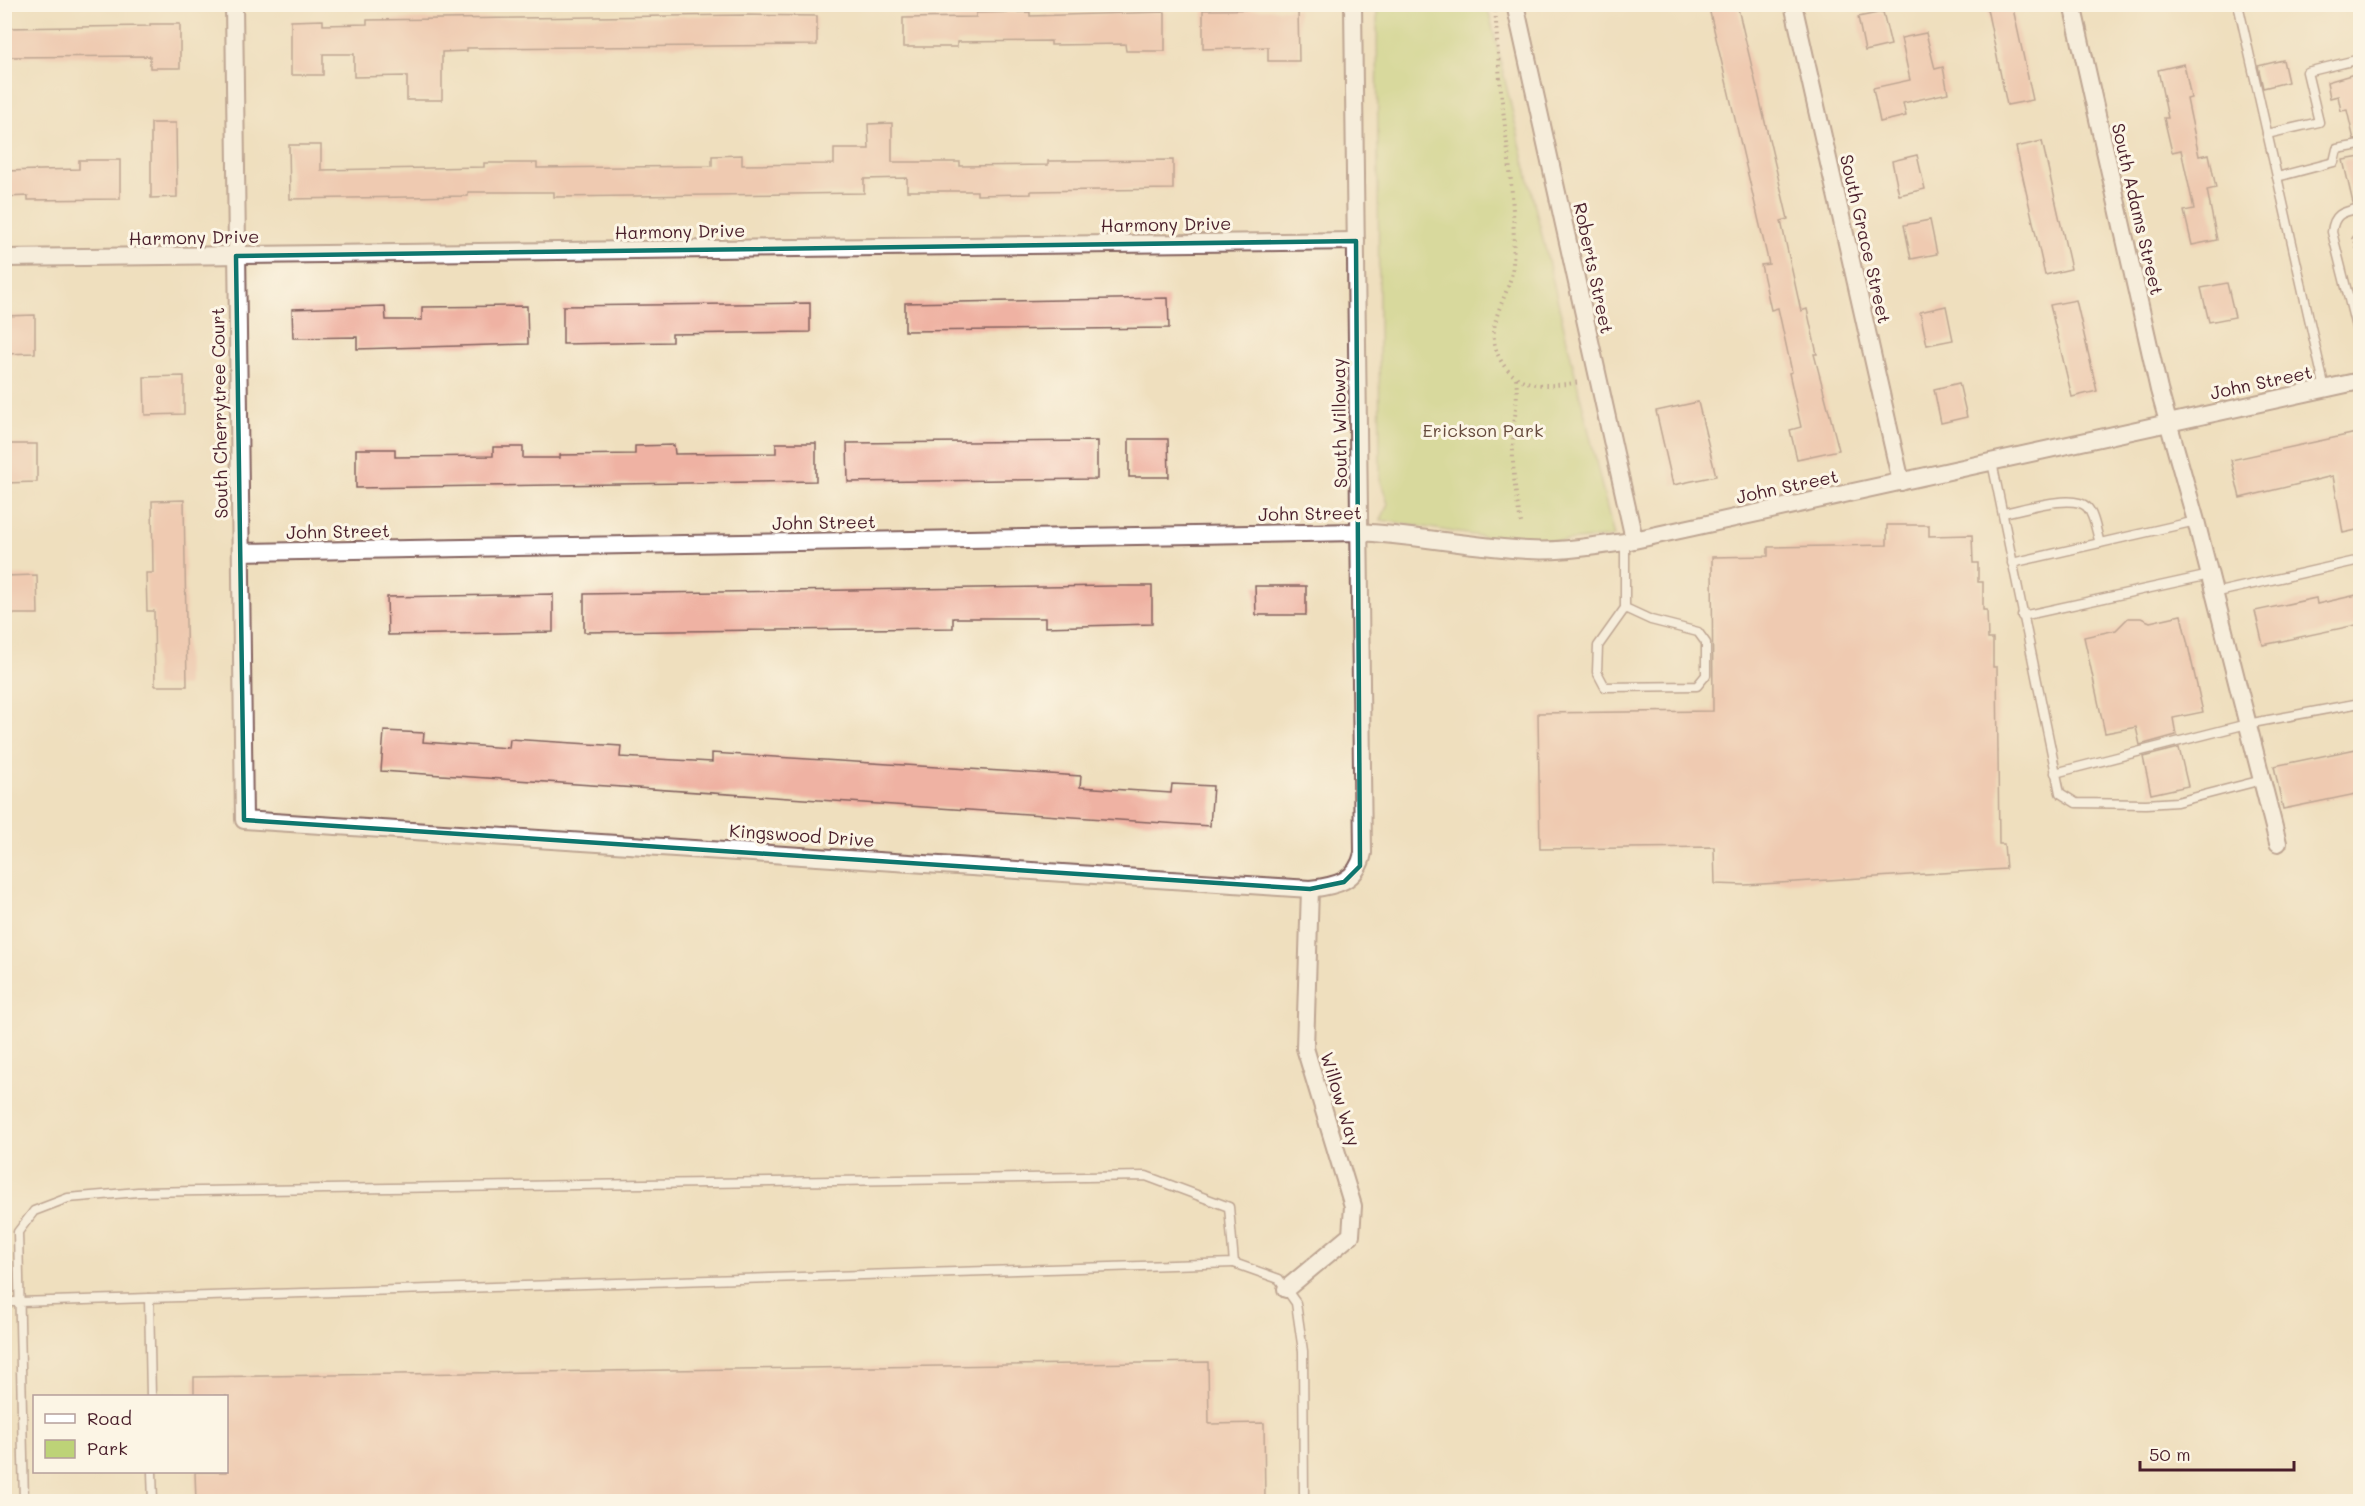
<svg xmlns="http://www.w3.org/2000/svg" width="2365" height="1506" viewBox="0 0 2365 1506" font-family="Mali,sans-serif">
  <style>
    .green { fill: #bdd377; stroke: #847951; stroke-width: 1.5 }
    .building { fill: #efb2a3 }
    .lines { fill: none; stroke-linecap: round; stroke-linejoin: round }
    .lane-casing { stroke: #84625e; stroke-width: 11 }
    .street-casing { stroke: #84625e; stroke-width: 20 }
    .path { stroke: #84625e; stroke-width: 4; stroke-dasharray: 1.5 4.5; stroke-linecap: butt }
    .lane { stroke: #fff; stroke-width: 8 }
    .street { stroke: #fff; stroke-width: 16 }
    .marked { fill: none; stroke: #0f766e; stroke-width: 4.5; stroke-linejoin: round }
    .labels { text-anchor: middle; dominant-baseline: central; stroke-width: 6; stroke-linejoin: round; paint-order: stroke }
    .street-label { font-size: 18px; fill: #4a1f2b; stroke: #fcf5e5 }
    .park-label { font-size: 18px; fill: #674c3e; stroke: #fcf5e5 }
  </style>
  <rect width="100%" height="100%" fill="#fcf5e5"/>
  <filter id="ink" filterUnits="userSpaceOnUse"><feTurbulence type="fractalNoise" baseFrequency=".0167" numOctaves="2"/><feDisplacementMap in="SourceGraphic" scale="12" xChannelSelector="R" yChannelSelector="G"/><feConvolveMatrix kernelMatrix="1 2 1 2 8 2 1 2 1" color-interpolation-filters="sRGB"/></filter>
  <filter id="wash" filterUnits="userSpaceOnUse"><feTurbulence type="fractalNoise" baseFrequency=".008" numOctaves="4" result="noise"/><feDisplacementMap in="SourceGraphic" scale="24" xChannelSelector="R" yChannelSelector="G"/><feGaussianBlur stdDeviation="1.35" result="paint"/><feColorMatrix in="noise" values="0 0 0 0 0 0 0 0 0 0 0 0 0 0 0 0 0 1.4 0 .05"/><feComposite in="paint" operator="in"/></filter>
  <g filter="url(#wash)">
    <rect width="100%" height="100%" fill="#efdfbe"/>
    <!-- green -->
    <path class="green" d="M1377,5H1487L1614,537L1527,544L1381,520L1388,504L1380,479Z"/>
    <g id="blocks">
      <!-- building -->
      <g class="building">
        <path d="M1708,4H1737L1788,219L1781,221L1801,311L1807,309L1817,354H1814L1839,450L1797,459L1790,430L1801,427L1789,373L1792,372L1778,308L1771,310L1761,265L1769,264Z"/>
        <path d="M1986,4H2012L2033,100L2007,105Z"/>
        <path d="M1298,9L1299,61H1268V47L1203,49V10Z"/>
        <path d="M1030,12V16L1165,12V51H1126L1125,44L1051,45V41L957,42V47H903V18L976,17V13Z"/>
        <path d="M1883,12L1891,45L1865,51L1858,17Z"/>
        <path d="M743,15L817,16V45L467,48V51L442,52V100H407V76L354,77V54H323V75H291V21L323,20V25L367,24V20Z"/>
        <path d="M150,24H180V68H150V56L4,57V28L150,26Z"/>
        <path d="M1926,33L1935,69L1943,67L1948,93L1903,103L1906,116L1880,122L1873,88L1910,80L1901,38Z"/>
        <path d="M2283,60L2288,82L2263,88L2258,66Z"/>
        <path d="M2184,64L2191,98L2187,99L2199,156L2209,154L2216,188L2207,190L2217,240L2192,245L2184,211L2194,209L2181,150L2172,152L2164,118H2168L2158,70Z"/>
        <path d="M2361,72V139L2354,140L2347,110L2341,111L2338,96L2330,98L2327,82Z"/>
        <path d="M151,123H176L177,197L151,198Z"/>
        <path d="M892,123V162H960V166L1048,165V161L1173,160V189L1031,191V194L977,195V191H907V178L864,179V193L554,197V192H468V196L290,199L289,145H321V170L484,167V163H537V168L712,166V156L742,155V165L834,164V149H869L868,124Z"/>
        <path d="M2042,141L2071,269L2045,275L2016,147Z"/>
        <path d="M1917,155L1925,189L1899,195L1892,161Z"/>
        <path d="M2361,157V202L2353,203L2343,160Z"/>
        <path d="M79,160H120V199L28,200V196L5,197L4,171L79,169Z"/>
        <path d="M1930,220L1937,254L1911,259L1904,225Z"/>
        <path d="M2227,283L2235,317L2209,322L2201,288Z"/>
        <path d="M1168,298L1169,328L905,331V303Z"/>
        <path d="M2076,300L2097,391L2072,397L2050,305Z"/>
        <path d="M810,303V332L672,334V342L563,344V306Z"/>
        <path d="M385,306L386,320H422V307L527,306L528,344L357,349V337L293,338L292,309Z"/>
        <path d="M1946,306L1953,340L1927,345L1920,312Z"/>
        <path d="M35,315V353L4,354V316Z"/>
        <path d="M184,376V414L145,415L144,377Z"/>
        <path d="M1959,383L1967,417L1941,423L1934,389Z"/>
        <path d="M1698,402L1716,476L1673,485L1656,411Z"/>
        <path d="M2361,432V529L2343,533L2333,476L2240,498L2231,460Z"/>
        <path d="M1129,439H1168L1169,477H1129Z"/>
        <path d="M1097,441V479L848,482L847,443Z"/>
        <path d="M776,443H816V481L356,488V449H395V457L493,456V447H523V458H560V455L635,454V446L674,445L675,454L776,453Z"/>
        <path d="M4,444H37V482L4,483Z"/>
        <path d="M184,500L187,686H155L154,611H147L146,573H153L152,501Z"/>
        <path d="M1887,525H1929V536L1972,535L1973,563H1978V582H1983V610H1987L1988,639H1993V667H1997L1999,844H2004L2006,869L1745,885L1715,884L1714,847L1540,849L1538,713L1713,711L1712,557L1768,556V547L1887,545Z"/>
        <path d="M37,575L38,614H4V576Z"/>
        <path d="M1112,586H1152V624L1045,627V618H953V628L584,632V594Z"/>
        <path d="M1255,586H1306V615H1256Z"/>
        <path d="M553,594V632L388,635L387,597Z"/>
        <path d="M2361,594V624L2263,645L2255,611L2316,598L2317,604Z"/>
        <path d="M2181,615L2203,712L2173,718L2176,735L2140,745L2136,727L2105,733L2084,637L2116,630L2128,618H2141L2150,622Z"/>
        <path d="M384,731L424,733L423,742L509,748L510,739L621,746L620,757L712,762V753L1081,776L1080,787L1171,793L1172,784L1213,786L1210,826L381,771Z"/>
        <path d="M2179,748L2188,786L2151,794L2143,757Z"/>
        <path d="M2361,748V793L2283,809L2274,766Z"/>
        <path d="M1208,1362L1209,1424L1264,1423L1265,1502H196L195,1472H226V1396H194V1377Z"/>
      </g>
    </g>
  </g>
  <g filter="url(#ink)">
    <use href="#blocks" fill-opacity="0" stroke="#84625e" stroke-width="1.5"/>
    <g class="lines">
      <!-- lane casing -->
      <g class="lane-casing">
        <g id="lane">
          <path d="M2238,4L2325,389"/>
          <path d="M2267,134L2319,122L2307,72L2360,59"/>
          <path d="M2277,177L2334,162L2337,149L2360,145"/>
          <path d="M2360,208C2343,212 2334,213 2332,232L2360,343"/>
          <path d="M1992,462L2060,793L2076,803L2146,804L2177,802L2262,780"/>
          <path d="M2003,513C2021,510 2073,493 2087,507C2095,516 2096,532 2100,543"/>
          <path d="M1625,542V608L1598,646L1597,672L1605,687L1697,686L1706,675V643L1698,632L1651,620L1625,608"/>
          <path d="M2012,563L2196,521"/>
          <path d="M2214,593L2360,560"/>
          <path d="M2022,616L2210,575"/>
          <path d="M2055,773L2247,724L2360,703"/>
          <path d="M1234,1263L1279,1279L1296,1303L1303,1351L1304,1502"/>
          <path d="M149,1298L151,1396"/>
          <path d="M4,1302H19L149,1298L1234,1263L1229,1207L1146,1176L138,1192L68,1198L34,1211L18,1232L24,1502"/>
          <path d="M152,1472L153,1502"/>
        </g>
      </g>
      <!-- street casing -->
      <g class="street-casing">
        <g id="street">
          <path d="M234,4L244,820L1310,889C1335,886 1357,882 1363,853L1353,4"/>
          <path d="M1515,4L1634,539"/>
          <path d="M1793,4L1901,482"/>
          <path d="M2072,4L2159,390L2196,521L2278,843"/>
          <path d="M4,258L1356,241"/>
          <path d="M241,552L1358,532C1415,535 1471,547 1528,550C1561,552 1593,546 1625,542L2360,381"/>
          <path d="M1286,1289L1351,1235L1353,1206L1305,1048L1310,889"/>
        </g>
      </g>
      <!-- path -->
      <g class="path">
        <path d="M1495,5C1497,40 1499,75 1503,109C1509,161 1516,212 1513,264C1511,298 1481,323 1500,359C1516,390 1551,387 1580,382"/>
        <path d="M2352,237L2355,239L2360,263"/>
        <path d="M1516,378C1519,401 1513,421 1513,443C1512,471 1516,500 1522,527"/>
      </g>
      <!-- lane -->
      <use href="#lane" class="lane"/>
      <!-- street -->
      <use href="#street" class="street"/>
    </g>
  </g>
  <!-- marked area -->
  <path d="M0 0H2365V1506H0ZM1356,241L1360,866L1344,882L1310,889L244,820L236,256Z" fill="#efdfbe" fill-opacity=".55" fill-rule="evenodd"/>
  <path class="marked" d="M1356,241L1360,866L1344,882L1310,889L244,820L236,256Z"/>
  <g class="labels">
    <!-- street labels -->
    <g class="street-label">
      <text transform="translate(2138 209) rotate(77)">South Adams Street</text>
      <text transform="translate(1166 224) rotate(-1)">Harmony Drive</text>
      <text transform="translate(680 231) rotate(-1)">Harmony Drive</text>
      <text transform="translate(194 237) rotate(-1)">Harmony Drive</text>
      <text transform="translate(1866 239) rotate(77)">South Grace Street</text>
      <text transform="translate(1594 268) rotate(78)">Roberts Street</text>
      <text transform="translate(2261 382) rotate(-12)">John Street</text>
      <text transform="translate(219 413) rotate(-91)">South Cherrytree Court</text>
      <text transform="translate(1339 423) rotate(-91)">South Willoway</text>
      <text transform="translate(1787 486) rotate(-12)">John Street</text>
      <text transform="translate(1310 513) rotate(-1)">John Street</text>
      <text transform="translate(824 522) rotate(-1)">John Street</text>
      <text transform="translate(338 531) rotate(-1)">John Street</text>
      <text transform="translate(802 835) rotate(4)">Kingswood Drive</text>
      <text transform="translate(1341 1099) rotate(73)">Willow Way</text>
    </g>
    <!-- park labels -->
    <g class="park-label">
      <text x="1483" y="430">Erickson Park</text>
    </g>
  </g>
  <!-- margin -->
  <rect width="2365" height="1506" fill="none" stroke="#fcf5e5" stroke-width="24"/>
  <!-- legend -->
  <rect x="33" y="1395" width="195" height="78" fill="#fcf5e5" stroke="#b59f9b" stroke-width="1.5"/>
  <rect x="45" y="1414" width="30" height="9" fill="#ffffff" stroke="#b59f9b" stroke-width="1.5"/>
  <text x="87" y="1425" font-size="18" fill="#4a1f2b">Road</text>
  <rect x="45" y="1440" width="30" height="18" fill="#bdd377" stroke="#b59f9b" stroke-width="1.5"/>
  <text x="87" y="1455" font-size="18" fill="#4a1f2b">Park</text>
  <!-- scale -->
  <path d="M2140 1461v9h154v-9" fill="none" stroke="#4a1f2b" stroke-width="3"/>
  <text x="2149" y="1461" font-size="18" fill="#4a1f2b" stroke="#fcf5e5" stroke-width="4.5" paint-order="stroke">50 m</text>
</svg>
